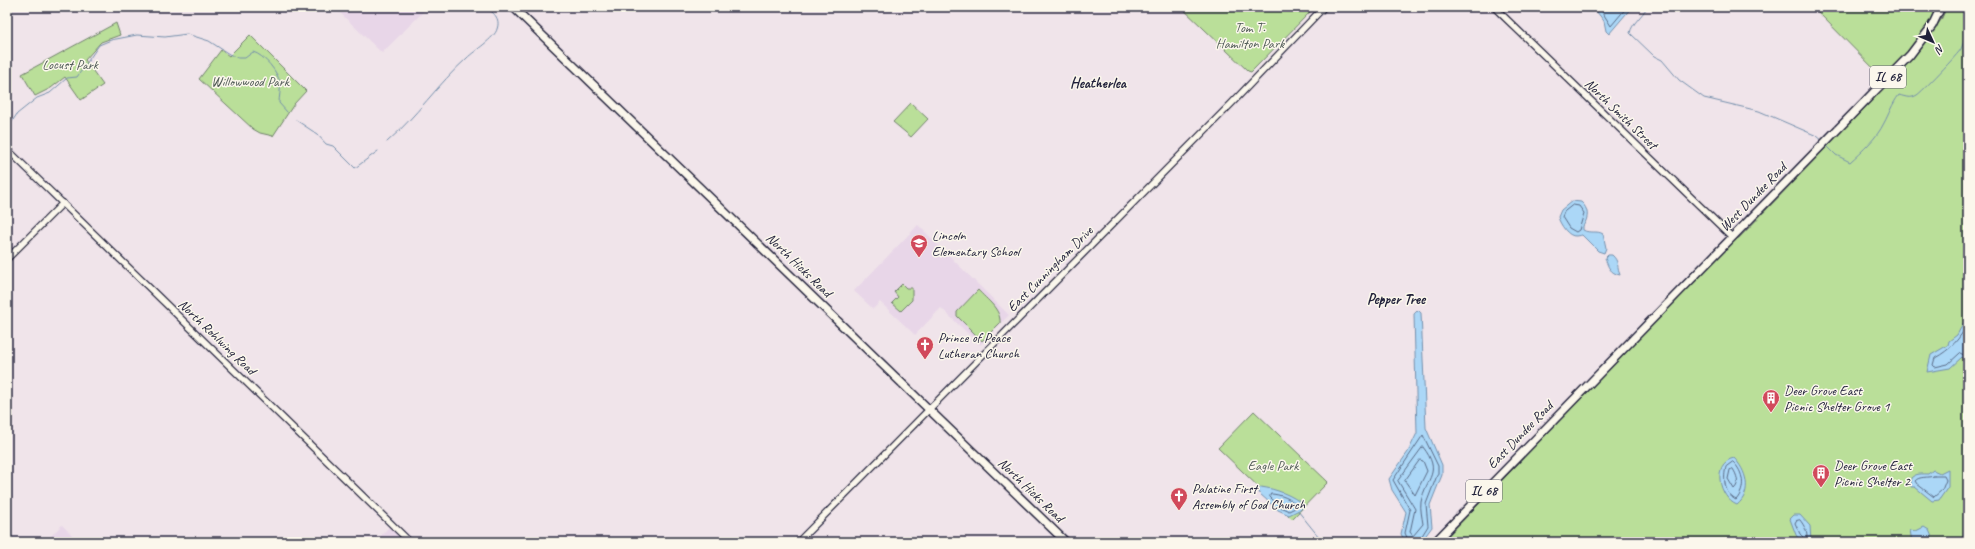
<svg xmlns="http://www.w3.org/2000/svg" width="1975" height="549" viewBox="0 0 1975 549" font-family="Caveat,sans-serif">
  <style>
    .built { fill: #e8d6e8 }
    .green { fill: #badf99; stroke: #6e806a }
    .water { fill: #abd7f7; stroke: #748fac }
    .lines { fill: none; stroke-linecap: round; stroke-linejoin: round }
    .shore { stroke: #596a86; stroke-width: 1 }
    .stream { stroke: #748fac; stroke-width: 1 }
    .minor-casing { stroke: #22223b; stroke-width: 8 }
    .major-casing { stroke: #22223b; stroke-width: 10 }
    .minor { stroke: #fbf7ec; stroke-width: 5.5 }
    .major { stroke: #fbf7ec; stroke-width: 7 }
    .labels { text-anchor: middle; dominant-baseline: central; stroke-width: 3; stroke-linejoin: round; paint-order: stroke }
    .shield { fill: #fbf7ec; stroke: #636270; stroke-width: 1 }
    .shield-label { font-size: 13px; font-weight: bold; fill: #22223b }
    .park-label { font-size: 14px; fill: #505b57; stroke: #fbf7ec }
    .street-label { font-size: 14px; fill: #22223b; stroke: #fbf7ec }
    .poi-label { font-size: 14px; fill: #22223b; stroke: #fbf7ec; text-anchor: start }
    .neighbourhood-label { font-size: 15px; font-weight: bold; fill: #22223b; stroke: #fbf7ec }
  </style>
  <rect width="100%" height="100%" fill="#f0e4ea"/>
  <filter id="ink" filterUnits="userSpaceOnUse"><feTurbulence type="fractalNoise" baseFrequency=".025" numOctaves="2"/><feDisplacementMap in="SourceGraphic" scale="8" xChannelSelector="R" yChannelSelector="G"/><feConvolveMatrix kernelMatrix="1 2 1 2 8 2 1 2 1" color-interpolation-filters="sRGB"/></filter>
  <g filter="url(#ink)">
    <!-- built -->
    <g class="built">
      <path d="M334,7H428L382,53Z"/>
      <path d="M918,225L1009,315L980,345L941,308L915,335L880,302L873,309L854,291Z"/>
      <path d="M62,525L79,542H45Z"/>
      <path d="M390,526L407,542H375Z"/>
    </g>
    <!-- green -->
    <g class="green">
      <path d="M1181,7H1315L1251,72L1248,71Z"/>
      <path d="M1813,7H1941L1919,42L1885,80Z"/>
      <path d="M1947,7H1968V542H1442L1736,239L1739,238L1908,63L1941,20Z"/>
      <path d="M116,23L120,35L101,42L85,60L103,85L81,100L65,77L51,88L35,96L22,74Z"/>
      <path d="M250,35L306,91L294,104L273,136L260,133L253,129L199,79L221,50L229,56Z"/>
      <path d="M911,103L928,119L911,137L893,122Z"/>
      <path d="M902,284L906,288H912V300L901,311L892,303L898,297L894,292Z"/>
      <path d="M978,290C987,300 1001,309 1000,323L982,341L957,316V312Z"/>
      <path d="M1254,411L1328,482L1292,519L1218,448Z"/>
    </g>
    <!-- water -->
    <g class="water">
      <path d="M1593,7H1632L1609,34L1606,31L1604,21Z"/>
      <path d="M1572,201L1581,202C1589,209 1589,218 1583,226V230C1590,234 1597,230 1603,234L1606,248L1604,253L1598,251L1582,235C1580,235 1578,236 1576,236C1568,237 1560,224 1558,217L1561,210Z"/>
      <path d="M1608,255H1612C1619,261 1617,267 1620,275C1610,273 1608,267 1605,258Z"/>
      <path d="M1418,310L1421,313L1426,428L1442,465V475L1430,505L1432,527L1421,542H1405L1401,534L1406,512L1392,490L1389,479L1408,452L1417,433L1414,314Z"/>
      <path d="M1968,315V362L1962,357L1950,368L1927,372L1931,355L1948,345L1949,341L1957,335Z"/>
      <path d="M1734,458C1746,470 1753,492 1737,505C1719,498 1711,463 1734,458Z"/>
      <path d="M1948,469V487L1939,500L1932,501L1915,487H1911V478C1916,473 1922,474 1928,474L1933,470L1940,473Z"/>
      <path d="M1261,487C1276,489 1292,495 1304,505L1301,509L1289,515L1278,510L1260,494L1258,490Z"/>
      <path d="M1794,515H1800L1810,526L1811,542H1801L1796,535L1790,519Z"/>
      <path d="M1924,527L1929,530L1932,537L1928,542H1912L1910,530L1916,531Z"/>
    </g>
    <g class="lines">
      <!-- shore -->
      <g class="shore">
        <path d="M1599,7L1611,26L1627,7"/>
        <path d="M1573,205L1579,206L1584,213L1579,230L1576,232L1569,228L1562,217L1564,212Z"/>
        <path d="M1968,323C1960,339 1950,350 1935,358L1933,365L1935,367L1948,364L1960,353L1968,357"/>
        <path d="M1423,447C1443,473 1426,477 1421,502C1420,509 1422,517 1423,524L1413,536L1410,532L1415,509L1398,481Z"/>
        <path d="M1420,460L1423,461L1427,471L1415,495L1405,481Z"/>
        <path d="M1733,462C1744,472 1746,489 1736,500C1724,494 1723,478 1726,467Z"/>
        <path d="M1733,469C1737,475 1740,484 1734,489L1728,479L1730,470Z"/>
        <path d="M1934,476H1944L1946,480L1942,490L1934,497L1917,484L1915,481C1919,476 1928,478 1934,476Z"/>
        <path d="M1271,494C1279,494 1294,499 1297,507L1289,511L1280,507L1270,497Z"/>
        <path d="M1800,520C1804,525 1809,534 1806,540L1800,534L1795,523L1796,521Z"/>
        <path d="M1409,542L1405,533L1410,510L1393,480L1423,435L1438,466V473L1426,504L1428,526L1418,542"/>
      </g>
      <!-- stream -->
      <g class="stream">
        <path d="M1647,7C1642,17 1632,23 1630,33L1654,56L1662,60L1679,80L1704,98L1759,111L1817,136L1823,141"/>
        <path d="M296,120L317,134L326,144L333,146L355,168L378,151"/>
        <path d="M7,129L17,114L37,98L50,93L67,78L77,77L99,45L111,40L137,35L165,37L187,34L209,41L229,54L238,58H245L253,52C264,55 278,72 280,83C281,90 279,97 279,103L287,112"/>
        <path d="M387,142C416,117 438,84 467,58C474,51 495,38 497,29C501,18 493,12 485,7"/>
        <path d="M1826,145L1836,155L1850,162C1862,151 1877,138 1884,123C1889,114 1892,104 1899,95C1906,97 1911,99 1917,95C1921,93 1959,53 1961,49C1967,36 1967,21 1968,7"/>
        <path d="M1298,511L1323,542"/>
      </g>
      <!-- minor casing -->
      <g class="minor-casing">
        <g id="minor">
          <path d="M1494,7L1732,237"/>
          <path d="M7,149L410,542"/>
          <path d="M7,259L63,203"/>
          <path d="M798,542L1232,103L1324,7"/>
        </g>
      </g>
      <!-- major casing -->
      <g class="major-casing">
        <g id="major">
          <path d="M513,7L1066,542"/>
          <path d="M1435,542L1910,55L1932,26L1941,7"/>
        </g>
      </g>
      <!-- minor -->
      <use href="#minor" class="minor"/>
      <!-- major -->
      <use href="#major" class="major"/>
    </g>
  </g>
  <!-- icons -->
  <defs>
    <g id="school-pin" transform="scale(0.9)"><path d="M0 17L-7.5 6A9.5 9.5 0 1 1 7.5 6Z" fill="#d1495b" stroke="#fbf7ec"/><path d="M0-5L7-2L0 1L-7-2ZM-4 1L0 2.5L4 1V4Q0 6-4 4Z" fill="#fff"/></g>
    <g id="church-pin" transform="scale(0.9)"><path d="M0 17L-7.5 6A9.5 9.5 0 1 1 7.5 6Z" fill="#d1495b" stroke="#fbf7ec"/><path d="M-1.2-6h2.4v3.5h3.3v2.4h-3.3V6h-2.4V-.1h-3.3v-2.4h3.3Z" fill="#fff"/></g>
    <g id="building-pin" transform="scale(0.9)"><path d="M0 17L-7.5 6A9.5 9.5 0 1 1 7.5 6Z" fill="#d1495b" stroke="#fbf7ec"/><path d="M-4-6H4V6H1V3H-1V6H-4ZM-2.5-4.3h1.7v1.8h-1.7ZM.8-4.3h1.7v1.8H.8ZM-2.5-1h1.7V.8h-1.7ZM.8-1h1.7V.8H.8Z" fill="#fff"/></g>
  </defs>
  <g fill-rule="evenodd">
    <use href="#school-pin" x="919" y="243"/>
    <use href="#church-pin" x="925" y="345"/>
    <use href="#building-pin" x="1771" y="398"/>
    <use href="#building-pin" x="1821" y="473"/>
    <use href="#church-pin" x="1179" y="496"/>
  </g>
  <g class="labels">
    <!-- shield labels -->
    <g class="shield">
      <rect x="1870" y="66" width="36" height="22" rx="3"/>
      <rect x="1466" y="480" width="36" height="22" rx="3"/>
    </g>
    <g class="shield-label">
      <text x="1888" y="77">IL 68</text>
      <text x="1484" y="491">IL 68</text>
    </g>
    <!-- park labels -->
    <g class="park-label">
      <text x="1250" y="27">Tom T.<tspan x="1250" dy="16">Hamilton Park</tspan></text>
      <text x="70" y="64">Locust Park</text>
      <text x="250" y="81">Willowwood Park</text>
      <text x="1273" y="465">Eagle Park</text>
    </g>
    <!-- street labels -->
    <g class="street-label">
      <text transform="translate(1621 114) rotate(44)">North Smith Street</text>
      <text transform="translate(1753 197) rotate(-46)">West Dundee Road</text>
      <text transform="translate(799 265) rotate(44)">North Hicks Road</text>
      <text transform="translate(1050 269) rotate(-45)">East Cunningham Drive</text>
      <text transform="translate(217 337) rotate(44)">North Rohlwing Road</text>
      <text transform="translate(1520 435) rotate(-46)">East Dundee Road</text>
      <text transform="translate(1031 490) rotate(44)">North Hicks Road</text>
    </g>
    <!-- poi labels -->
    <g class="poi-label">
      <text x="932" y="235">Lincoln<tspan x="932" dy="16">Elementary School</tspan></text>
      <text x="938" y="337">Prince of Peace<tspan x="938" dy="16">Lutheran Church</tspan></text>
      <text x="1784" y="390">Deer Grove East<tspan x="1784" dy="16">Picnic Shelter Grove 1</tspan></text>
      <text x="1834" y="465">Deer Grove East<tspan x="1834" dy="16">Picnic Shelter 2</tspan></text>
      <text x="1192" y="488">Palatine First<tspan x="1192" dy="16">Assembly of God Church</tspan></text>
    </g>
    <!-- neighbourhood labels -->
    <g class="neighbourhood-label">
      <text x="1098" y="83">Heatherlea</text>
      <text x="1396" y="299">Pepper Tree</text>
    </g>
  </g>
  <!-- margin -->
  <rect width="1975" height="549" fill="none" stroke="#fbf7ec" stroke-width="24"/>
  <rect x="12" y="12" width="1951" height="525" fill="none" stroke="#22223b" stroke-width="1.5" filter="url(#ink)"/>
  <!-- north arrow -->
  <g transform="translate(1933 42) rotate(134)" stroke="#fbf7ec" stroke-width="3" paint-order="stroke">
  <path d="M0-3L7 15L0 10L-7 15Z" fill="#22223b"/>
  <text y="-6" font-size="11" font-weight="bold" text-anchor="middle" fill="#22223b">N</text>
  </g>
</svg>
